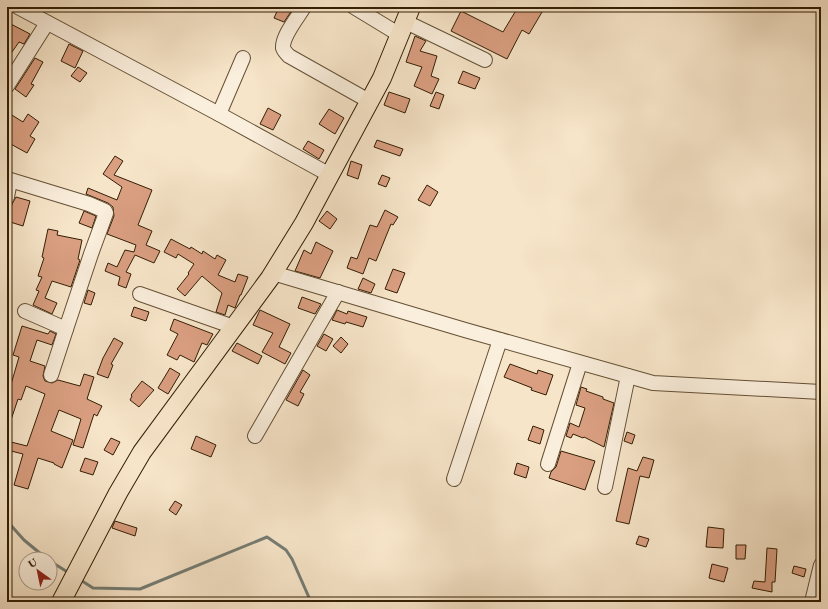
<svg xmlns="http://www.w3.org/2000/svg" width="828" height="609" viewBox="0 0 828 609" font-family="'EB Garamond',serif">
  <style>
    .lines { fill: none; stroke-linecap: round; stroke-linejoin: round }
    .stream { stroke: #757d74; stroke-width: 3 }
    .building { fill: #da9f81; stroke: #331e04 }
    .minor-casing { stroke: #645035; stroke-width: 16 }
    .major-casing { stroke: #331e04; stroke-width: 20 }
    .minor { stroke: #faeedc; stroke-width: 14 }
    .major { stroke: #f7e5c9; stroke-width: 18 }
  </style>
  <rect width="100%" height="100%" fill="#f7e5c9"/>
  <filter id="stains"><feTurbulence type="fractalNoise" baseFrequency=".005" numOctaves="4"/><feColorMatrix values="0 0 0 0 .2 0 0 0 0 .09 0 0 0 0 .02 0 0 0 .5 -.17"/></filter>
  <radialGradient id="worn" r=".72"><stop offset=".6" stop-color="#630" stop-opacity="0"/><stop offset="1" stop-color="#630" stop-opacity=".3"/></radialGradient>
  <g class="lines">
    <!-- stream -->
    <g class="stream">
      <path d="M7,521L24,540L47,559"/>
      <path d="M50,561L69,573"/>
      <path d="M79,579L93,588L140,589L267,537L286,550L292,559L311,602"/>
    </g>
  </g>
  <!-- building -->
  <g class="building">
    <path d="M279,7H294L284,22L274,18Z"/>
    <path d="M518,7H545L529,34L522,30L507,59L451,31L461,11L503,32Z"/>
    <path d="M7,22L30,34L24,44L19,42L7,59Z"/>
    <path d="M415,36L426,41L420,51L437,56L431,76L439,79L432,94L414,86L422,67L406,62Z"/>
    <path d="M69,44L83,51L75,68L61,61Z"/>
    <path d="M35,58L43,62L31,84L34,85L26,97L15,89Z"/>
    <path d="M78,67L87,73L80,82L71,76Z"/>
    <path d="M463,71L480,78L475,89L458,83Z"/>
    <path d="M389,92L410,99L405,113L384,105Z"/>
    <path d="M436,92L444,95L439,109L430,106Z"/>
    <path d="M268,108L281,115L273,130L260,124Z"/>
    <path d="M329,109L344,118L335,134L319,124Z"/>
    <path d="M7,112L23,122L28,114L39,122L30,136L35,139L27,153L7,142Z"/>
    <path d="M377,140L403,149L400,156L374,147Z"/>
    <path d="M308,141L324,150L319,159L303,149Z"/>
    <path d="M115,156L123,161L114,175L152,190L138,225L152,231L146,245L160,251L154,263L135,255L126,272L131,274L126,288L118,285L120,277L105,271L108,263L117,267L125,250L134,252L136,245L107,234L114,216L113,207L108,203L86,194L88,188L117,200L122,187L103,174Z"/>
    <path d="M351,161L362,165L358,179L347,175Z"/>
    <path d="M382,175L390,178L386,187L378,184Z"/>
    <path d="M427,185L438,192L430,206L418,200Z"/>
    <path d="M16,197L30,201L23,226L7,221L12,204Z"/>
    <path d="M385,210L398,217L393,225L391,224L376,261L369,258L363,274L347,268L351,257L357,259L370,225L377,227Z"/>
    <path d="M84,211L96,216L92,228L79,223Z"/>
    <path d="M327,211L337,219L330,229L319,221Z"/>
    <path d="M48,229L58,231L57,235L82,240L78,259L80,260L71,287L52,281L45,298L57,303L52,314L33,305L39,291L36,290L42,277L38,276L44,258L42,257Z"/>
    <path d="M171,239L190,249L191,247L202,254L203,251L215,259L217,255L226,260L218,275L235,282L238,274L248,277L241,295H240L235,308L228,305L225,315L216,312L222,293L202,276L185,296L177,289L189,274L188,273L194,264L178,254L176,258L164,252Z"/>
    <path d="M316,242L333,251L320,278L295,271L304,250L311,254Z"/>
    <path d="M393,269L405,273L397,293L385,289Z"/>
    <path d="M363,278L375,284L371,293L358,289Z"/>
    <path d="M88,290L95,293L91,305L84,303Z"/>
    <path d="M302,297L321,304L315,314L298,308Z"/>
    <path d="M134,307L149,312L146,321L131,316Z"/>
    <path d="M260,310L290,324L279,347L291,353L285,364L262,352L273,333L253,325Z"/>
    <path d="M337,310L347,314L348,311L367,317L363,327L346,322L345,324L332,320Z"/>
    <path d="M174,319L213,334L207,345L202,343L194,362L180,355L177,360L167,355L178,334L170,330Z"/>
    <path d="M22,326L48,334L50,331L56,334L52,345L37,340L30,361L45,366L43,376L45,381L52,383L58,380L80,386L84,374L94,377L87,399L102,406L97,416L94,414L83,448L73,445L81,419L59,410L51,431L73,440L62,468L54,464V463L38,458L28,489L14,485L23,454L7,450V441L27,446L45,394L26,386L21,400L18,399L9,426H7V398L19,357L13,355Z"/>
    <path d="M324,334L333,339L326,351L317,346Z"/>
    <path d="M341,337L348,344L341,353L333,346Z"/>
    <path d="M114,338L123,343L111,364L113,365L108,378L97,374L103,358Z"/>
    <path d="M237,343L262,356L258,364L232,351Z"/>
    <path d="M510,364L537,374L538,370L553,375L546,395L531,390L532,388L504,377Z"/>
    <path d="M170,368L180,374L168,394L158,388Z"/>
    <path d="M303,370L310,375L300,392L304,394L298,406L286,400Z"/>
    <path d="M142,381L154,390L139,407L130,400L132,396L131,395Z"/>
    <path d="M581,387L587,389L586,391L603,397V399L614,403L604,447L584,437L583,438L573,434L571,438L566,436L570,423L579,427L585,408L576,405Z"/>
    <path d="M533,426L544,430L540,444L528,440Z"/>
    <path d="M627,432L635,435L632,444L624,441Z"/>
    <path d="M196,436L216,445L211,457L191,449Z"/>
    <path d="M111,438L120,442L113,455L104,450Z"/>
    <path d="M561,451L595,461L585,490L549,478L551,472L556,467Z"/>
    <path d="M643,457L654,460L649,478L640,476L629,524L616,521L628,468L637,471Z"/>
    <path d="M85,458L98,462L93,475L80,471Z"/>
    <path d="M517,463L529,467L526,478L514,474Z"/>
    <path d="M175,501L182,505L176,515L169,510Z"/>
    <path d="M115,521L137,528L135,536L112,528Z"/>
    <path d="M708,527L724,529L723,548L706,547Z"/>
    <path d="M639,536L649,539L646,547L636,544Z"/>
    <path d="M736,545H746L745,559H736Z"/>
    <path d="M767,548L777,549L775,582H772V592L752,588L754,581L765,582Z"/>
    <path d="M712,564L728,568L724,582L709,578Z"/>
    <path d="M794,566L806,569L804,577L792,573Z"/>
  </g>
  <g class="lines">
    <!-- minor casing -->
    <g class="minor-casing">
      <g id="minor">
        <path d="M18,7L219,114L330,175"/>
        <path d="M304,7C298,17 282,36 283,48C284,51 287,54 289,56L369,101"/>
        <path d="M354,7L400,35"/>
        <path d="M406,22L485,60"/>
        <path d="M7,86L47,23"/>
        <path d="M219,114L243,58"/>
        <path d="M7,179L89,204L105,211L106,213L91,254L66,329L25,311"/>
        <path d="M7,197L10,181"/>
        <path d="M273,273L465,330L653,383L821,392"/>
        <path d="M140,294L234,327"/>
        <path d="M51,375L66,329"/>
        <path d="M255,436L338,292"/>
        <path d="M548,464L580,363"/>
        <path d="M454,479L500,340"/>
        <path d="M605,487L628,376"/>
        <path d="M812,602L821,565"/>
      </g>
    </g>
    <!-- major casing -->
    <g class="major-casing">
      <path id="major" d="M61,602L118,493L142,452L270,278L304,223L382,78L411,7"/>
    </g>
    <!-- minor -->
    <use href="#minor" class="minor"/>
    <!-- major -->
    <use href="#major" class="major"/>
  </g>
  <!-- margin -->
  <rect width="828" height="609" fill="none" stroke="#f7e5c9" stroke-width="24"/>
  <rect x="8" y="8" width="812" height="593" fill="none" stroke="#331e04" stroke-width="2"/>
  <rect x="12" y="12" width="804" height="585" fill="none" stroke="#331e04"/>
  <!-- north arrow -->
  <g transform="translate(38 571) rotate(327)"><circle r="19" fill="#faeedc" stroke="#aa9b86"/>
  <path d="M0-3L7 15L0 10L-7 15Z" fill="#8f2418"/>
  <text y="-6" font-size="11" font-weight="bold" text-anchor="middle" fill="#331e04">U</text>
  </g>
  <rect width="100%" height="100%" filter="url(#stains)"/>
  <rect width="100%" height="100%" fill="url(#worn)"/>
</svg>
